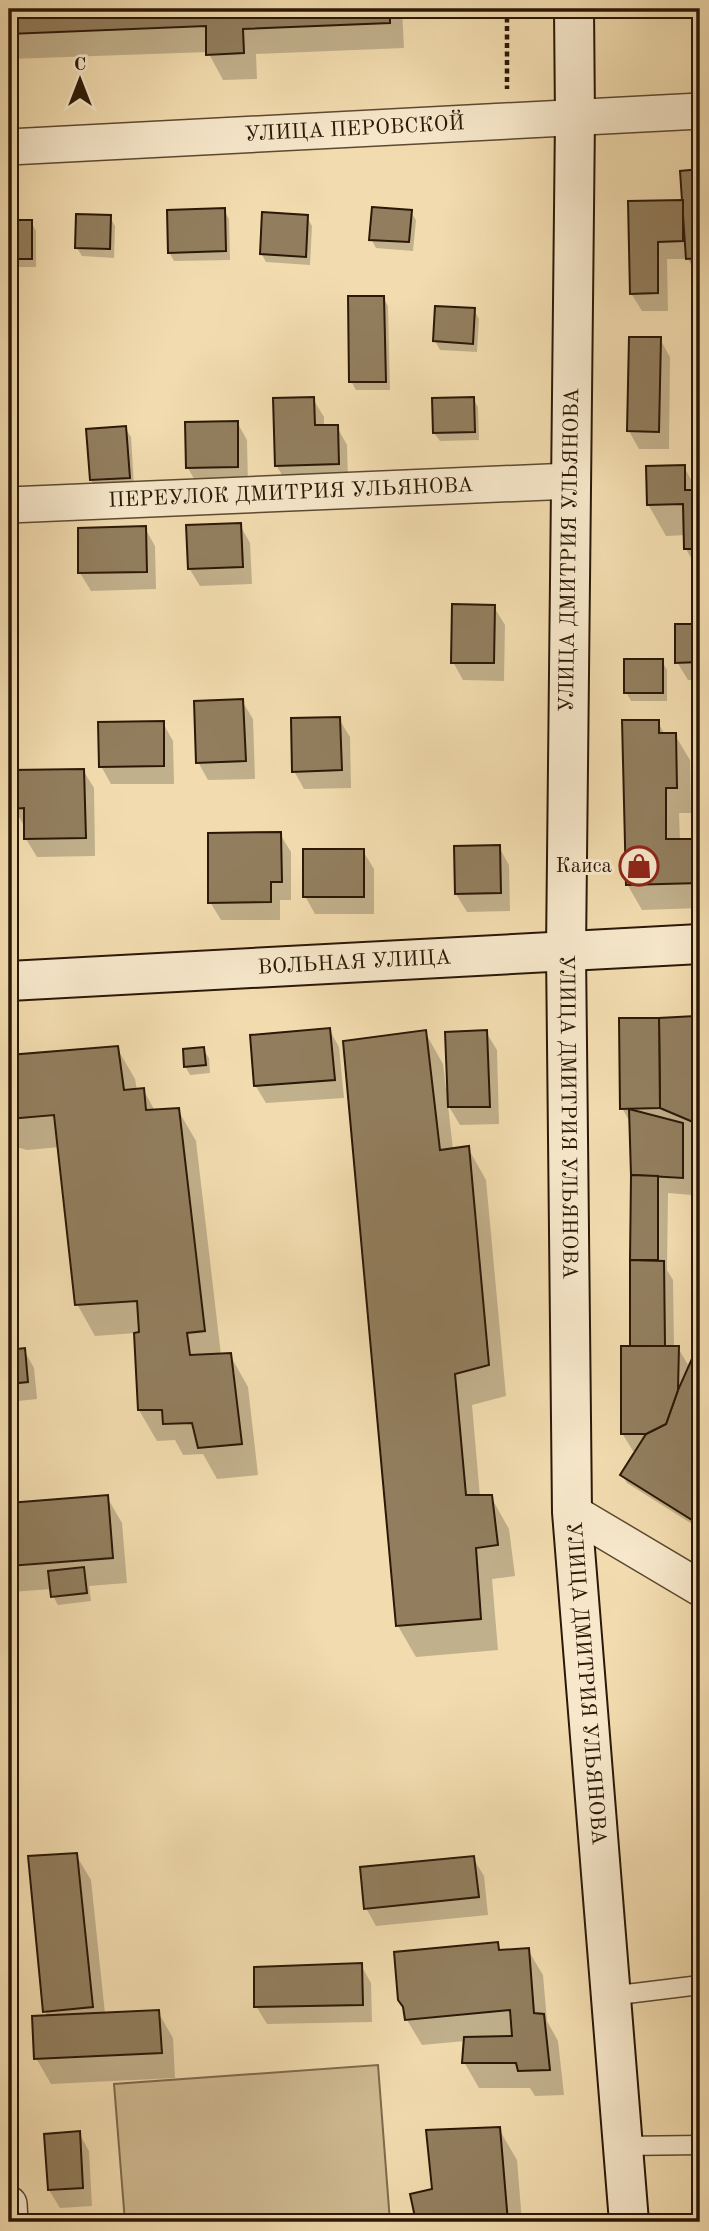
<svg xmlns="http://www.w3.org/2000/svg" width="709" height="2231" viewBox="0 0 709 2231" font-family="'Old Standard TT',serif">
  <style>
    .green { fill: #d0bb92; stroke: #7e6a4c; stroke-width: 2 }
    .shadow { fill: #0003 }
    .building { fill: #927e5e; stroke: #2b1807; stroke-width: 2 }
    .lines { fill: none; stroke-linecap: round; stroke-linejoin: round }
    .lane-casing { stroke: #5d4931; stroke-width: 21 }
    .street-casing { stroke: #5d4931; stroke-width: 38 }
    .secondary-casing { stroke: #2b1807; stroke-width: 42 }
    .path { stroke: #2b1807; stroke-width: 4.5; stroke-dasharray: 5 3.5; stroke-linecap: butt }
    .lane { stroke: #f7e8cb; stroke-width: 18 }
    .street { stroke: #f7e8cb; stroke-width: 35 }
    .secondary { stroke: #f7e8cb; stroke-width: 38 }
    .labels { text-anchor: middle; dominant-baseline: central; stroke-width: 6; stroke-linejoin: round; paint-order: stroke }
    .street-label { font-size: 21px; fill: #2b1807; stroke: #f7e8cb }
    .poi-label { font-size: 21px; fill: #2b1807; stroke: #f7e8cb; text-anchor: end }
  </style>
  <rect width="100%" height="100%" fill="#f2dcaf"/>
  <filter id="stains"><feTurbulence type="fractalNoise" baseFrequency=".00286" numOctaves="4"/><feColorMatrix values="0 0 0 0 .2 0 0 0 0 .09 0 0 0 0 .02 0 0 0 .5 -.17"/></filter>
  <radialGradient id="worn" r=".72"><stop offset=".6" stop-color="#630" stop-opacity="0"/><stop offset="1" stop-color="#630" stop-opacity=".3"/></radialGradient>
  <!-- green -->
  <path class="green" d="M378,2065L390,2222H125L114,2084Z"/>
  <!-- shadow -->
  <g class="shadow">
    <path d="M9,9H402L404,48L256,54L257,79L223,80L208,52L9,59Z"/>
    <path d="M700,171V281L688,259H667L668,311H642L631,293L630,202H684L682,172Z"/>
    <path d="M224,210L229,219L230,260L174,261L169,252Z"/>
    <path d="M410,211L416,220L413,251L376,248L371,239Z"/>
    <path d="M110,217L115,226L114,258L82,256L77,248Z"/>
    <path d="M307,217L312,226L310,265L266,262L261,253Z"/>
    <path d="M9,222H31L36,231V267H9Z"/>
    <path d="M383,297L388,306L390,390H356L351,381Z"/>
    <path d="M474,310L479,319L477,352L440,350L435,341Z"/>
    <path d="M660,339L670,357L669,449H639L629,431Z"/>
    <path d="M313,399L324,417V427H337L347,445L348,482L287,483L276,465Z"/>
    <path d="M473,399L478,407L479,440L440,441L434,433Z"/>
    <path d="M237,422L247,440L248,485L198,486L188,468Z"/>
    <path d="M125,428L131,437L134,486L96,488L91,480Z"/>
    <path d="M684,467L698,492L700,491V574L686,549V535L666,536L648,504Z"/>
    <path d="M240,525L250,543L252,584L200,586L189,568Z"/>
    <path d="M145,528L155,546L156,589L91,591L80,573Z"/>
    <path d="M494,607L505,625L504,681L463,680L453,662Z"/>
    <path d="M677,626H700V680H688L677,662Z"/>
    <path d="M662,661L667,670V701H631L626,692Z"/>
    <path d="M242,701L253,719L255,779L208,780L198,762Z"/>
    <path d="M339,719L350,737L351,788L304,789L294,771Z"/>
    <path d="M658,722L665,735H675L690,760L691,813H679L680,841H700V908L642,910L627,884Z"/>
    <path d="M163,723L173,741L174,784H111L101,766Z"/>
    <path d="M83,770L94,788L95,856L37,857L26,839L24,826L14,808Z"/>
    <path d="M280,834L291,852V900H280V920H221L210,902Z"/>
    <path d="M499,847L509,865L510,911L467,912L456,894Z"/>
    <path d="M363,851L374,869V914H315L305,896Z"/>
    <path d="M694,1018L700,1029V1148L692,1144V1195L668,1193L667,1270L673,1280L674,1348H678L690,1368L700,1346V1529L627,1483L622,1475L637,1451H633L622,1433L631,1348L632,1175L631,1124L622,1108Z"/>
    <path d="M329,1029L339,1047L344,1098L266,1103L255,1085Z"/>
    <path d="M425,1032L443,1064L446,1088H449L486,1032L497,1050L499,1124L460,1125L448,1105L453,1150L468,1148L486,1180L506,1396L472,1405L480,1497H491L509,1529L515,1576L492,1579L498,1650L416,1657L398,1626Z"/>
    <path d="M117,1048L135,1079L137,1090L143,1089L155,1111L178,1110L196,1141L221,1355H230L248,1387L258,1475L217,1479L203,1454L183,1455L175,1440L157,1441L139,1410L136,1333L95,1336L77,1304L60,1147L27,1150L20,1148L9,1149V1057Z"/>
    <path d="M203,1049L209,1058L210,1073L190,1075L185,1066Z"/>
    <path d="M24,1350L34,1368L37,1399L9,1402V1351Z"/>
    <path d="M107,1497L122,1523L127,1583L89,1586L91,1601L58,1605L53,1596L52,1589L11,1592L9,1588V1504Z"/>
    <path d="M76,1855L91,1880L105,2014L158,2012L173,2038L175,2078L51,2084L36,2058L48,2017L45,2011Z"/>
    <path d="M473,1858L484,1876L488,1915L376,1926L366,1908Z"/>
    <path d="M497,1944L501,1952L528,1950L543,1975L547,2021L558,2041L564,2095L535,2096L530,2088H479L464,2062L465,2041L422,2045L407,2020L404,2007Z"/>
    <path d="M361,1965L371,1983L372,2022L267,2024L256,2006Z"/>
    <path d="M499,2129L517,2160L522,2222H418L417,2216Z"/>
    <path d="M79,2133L89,2151L92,2206L60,2208L49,2190Z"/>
  </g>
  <!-- building -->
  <g class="building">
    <path d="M9,9H390V23L243,29L244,53L206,55V26L9,34Z"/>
    <path d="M700,169V258L686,259L680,171Z"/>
    <path d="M683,200V241L658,242V293L630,294L628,201Z"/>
    <path d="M372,207L412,210L409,242L369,240Z"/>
    <path d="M225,208L226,251L168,253L167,210Z"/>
    <path d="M262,212L308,215L306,257L260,254Z"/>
    <path d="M76,214L111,215L110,249L75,248Z"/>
    <rect x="9" y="220" width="23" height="39"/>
    <path d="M348,296H384L386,382H349Z"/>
    <path d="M435,306L475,308L473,344L433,341Z"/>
    <path d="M629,337H661L659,432L627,431Z"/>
    <path d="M314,397L315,425H338L339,464L275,466L273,398Z"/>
    <path d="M474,397L475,432L433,433L432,398Z"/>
    <path d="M238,421V467L186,468L185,422Z"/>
    <path d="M126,426L130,478L90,480L86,429Z"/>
    <path d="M685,465V490H700V549H684L683,504L647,505L646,466Z"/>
    <path d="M241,523L243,567L188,569L186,525Z"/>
    <path d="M146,526L147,572L78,573V528Z"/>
    <path d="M452,604L495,605L494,663H451Z"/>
    <path d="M675,624H700V662L675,663Z"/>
    <rect x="624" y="659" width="39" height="34"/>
    <path d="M243,699L246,761L196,763L194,701Z"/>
    <path d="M340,717L342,770L292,772L291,718Z"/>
    <path d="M622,720H659V733H676L677,788H666V839H700V883L626,885Z"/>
    <path d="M164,721V766L99,767L98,722Z"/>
    <path d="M84,769L86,838L24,839V808L12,809L11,770Z"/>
    <path d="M281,832L282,882H271V902L208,903V833Z"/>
    <path d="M500,845L501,893L455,894L454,846Z"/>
    <rect x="303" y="849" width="61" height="48"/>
    <path d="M695,1016L697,1029L700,1031V1125L660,1108L659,1018Z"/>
    <path d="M619,1018H659L660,1108L620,1109Z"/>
    <path d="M330,1028L335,1080L254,1086L250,1035Z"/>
    <path d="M426,1030L440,1150L469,1146L489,1365L455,1374L466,1495H492L498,1545L476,1548L481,1619L396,1626L343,1041Z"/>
    <path d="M487,1030L490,1107H448L445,1032Z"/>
    <path d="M118,1046L124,1090L144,1088L146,1110L179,1108L205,1331L187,1333L190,1355L231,1353L242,1444L198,1448L192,1423L163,1424L162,1410H138L134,1333L139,1332L137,1301L75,1305L54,1115L9,1119V1055Z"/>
    <path d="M204,1047L206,1065L184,1067L183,1049Z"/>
    <path d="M629,1109L683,1123V1178L631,1175Z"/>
    <path d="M631,1175L658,1176V1260H630Z"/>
    <path d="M630,1260L664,1261L665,1346H630Z"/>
    <path d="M699,1343L700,1344V1525L620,1475L646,1434L666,1424L678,1390Z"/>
    <path d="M621,1346H679L678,1390L666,1424L646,1434H621Z"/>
    <path d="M25,1348L28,1382L9,1384V1350Z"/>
    <path d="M108,1495L113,1558L9,1566V1503Z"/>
    <path d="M84,1567L87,1593L51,1597L48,1571Z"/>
    <path d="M77,1853L93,2007L43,2012L28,1856Z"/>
    <path d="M474,1856L479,1897L364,1909L360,1867Z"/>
    <path d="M498,1942L499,1950L529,1948L534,2013L544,2014L550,2070L518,2071L516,2063H462L464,2037L512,2036L510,2010L405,2020L403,2007L398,2000L394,1952Z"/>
    <path d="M362,1963L363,2005L254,2007V1967Z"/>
    <path d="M159,2010L162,2053L34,2059L32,2016Z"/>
    <path d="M500,2127L508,2222H416L410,2194L432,2189L426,2130Z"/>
    <path d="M80,2131L83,2188L48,2190L44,2134Z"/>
    <path d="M83,2219V2222H50Z"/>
  </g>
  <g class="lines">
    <!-- lane casing -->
    <g class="lane-casing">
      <g id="lane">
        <path d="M610,1996L700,1985"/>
        <path d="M623,2146L700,2145"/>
      </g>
    </g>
    <!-- street casing -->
    <g class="street-casing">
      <g id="street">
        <path id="s1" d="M9,147L700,111"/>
        <path id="s2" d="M9,505L571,481"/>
        <path d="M572,1512L700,1588"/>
        <path d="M9,2204L10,2222"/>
      </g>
    </g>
    <!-- secondary casing -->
    <g class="secondary-casing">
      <g id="secondary">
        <path id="s3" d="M574,9L575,118L566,951L572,1512L629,2222"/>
        <path id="s4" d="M9,981L700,944"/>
      </g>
    </g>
    <!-- path -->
    <path class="path" d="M507,9V89"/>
    <!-- lane -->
    <use href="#lane" class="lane"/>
    <!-- street -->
    <use href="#street" class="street"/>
    <!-- secondary -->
    <use href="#secondary" class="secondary"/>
  </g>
  <!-- icons -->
  <defs>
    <g id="shop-ring" transform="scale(2.0125)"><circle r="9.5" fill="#f7e8cb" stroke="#8f2418" stroke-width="1.5"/><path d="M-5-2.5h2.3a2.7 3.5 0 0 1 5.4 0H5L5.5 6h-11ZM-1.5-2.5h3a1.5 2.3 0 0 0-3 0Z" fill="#8f2418"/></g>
  </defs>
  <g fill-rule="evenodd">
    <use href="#shop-ring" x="639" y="866"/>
  </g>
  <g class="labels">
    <!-- street labels -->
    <g class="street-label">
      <text stroke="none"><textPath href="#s1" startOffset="346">УЛИЦА ПЕРОВСКОЙ</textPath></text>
      <text stroke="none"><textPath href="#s2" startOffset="282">ПЕРЕУЛОК ДМИТРИЯ УЛЬЯНОВА</textPath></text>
      <text transform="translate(570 550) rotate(-89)">УЛИЦА ДМИТРИЯ УЛЬЯНОВА</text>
      <text stroke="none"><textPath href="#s4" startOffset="346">ВОЛЬНАЯ УЛИЦА</textPath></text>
      <text stroke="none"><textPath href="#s3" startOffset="1108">УЛИЦА ДМИТРИЯ УЛЬЯНОВА</textPath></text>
      <text stroke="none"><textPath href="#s3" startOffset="1675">УЛИЦА ДМИТРИЯ УЛЬЯНОВА</textPath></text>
    </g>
    <!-- poi labels -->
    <g class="poi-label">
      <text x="612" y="866">Каиса</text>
    </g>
  </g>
  <!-- margin -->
  <rect width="709" height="2231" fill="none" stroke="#f2dcaf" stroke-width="35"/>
  <rect x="10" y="10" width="688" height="2210" fill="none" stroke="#2b1807" stroke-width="3.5"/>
  <rect x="18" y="18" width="674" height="2196" fill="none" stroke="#2b1807" stroke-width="2"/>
  <!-- north arrow -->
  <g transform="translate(80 80)" stroke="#f7e8cb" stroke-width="5" paint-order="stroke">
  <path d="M0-5L12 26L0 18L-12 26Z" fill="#2b1807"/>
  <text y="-10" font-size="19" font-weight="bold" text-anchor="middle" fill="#2b1807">С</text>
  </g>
  <rect width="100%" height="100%" filter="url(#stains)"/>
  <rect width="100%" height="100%" fill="url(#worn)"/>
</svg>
